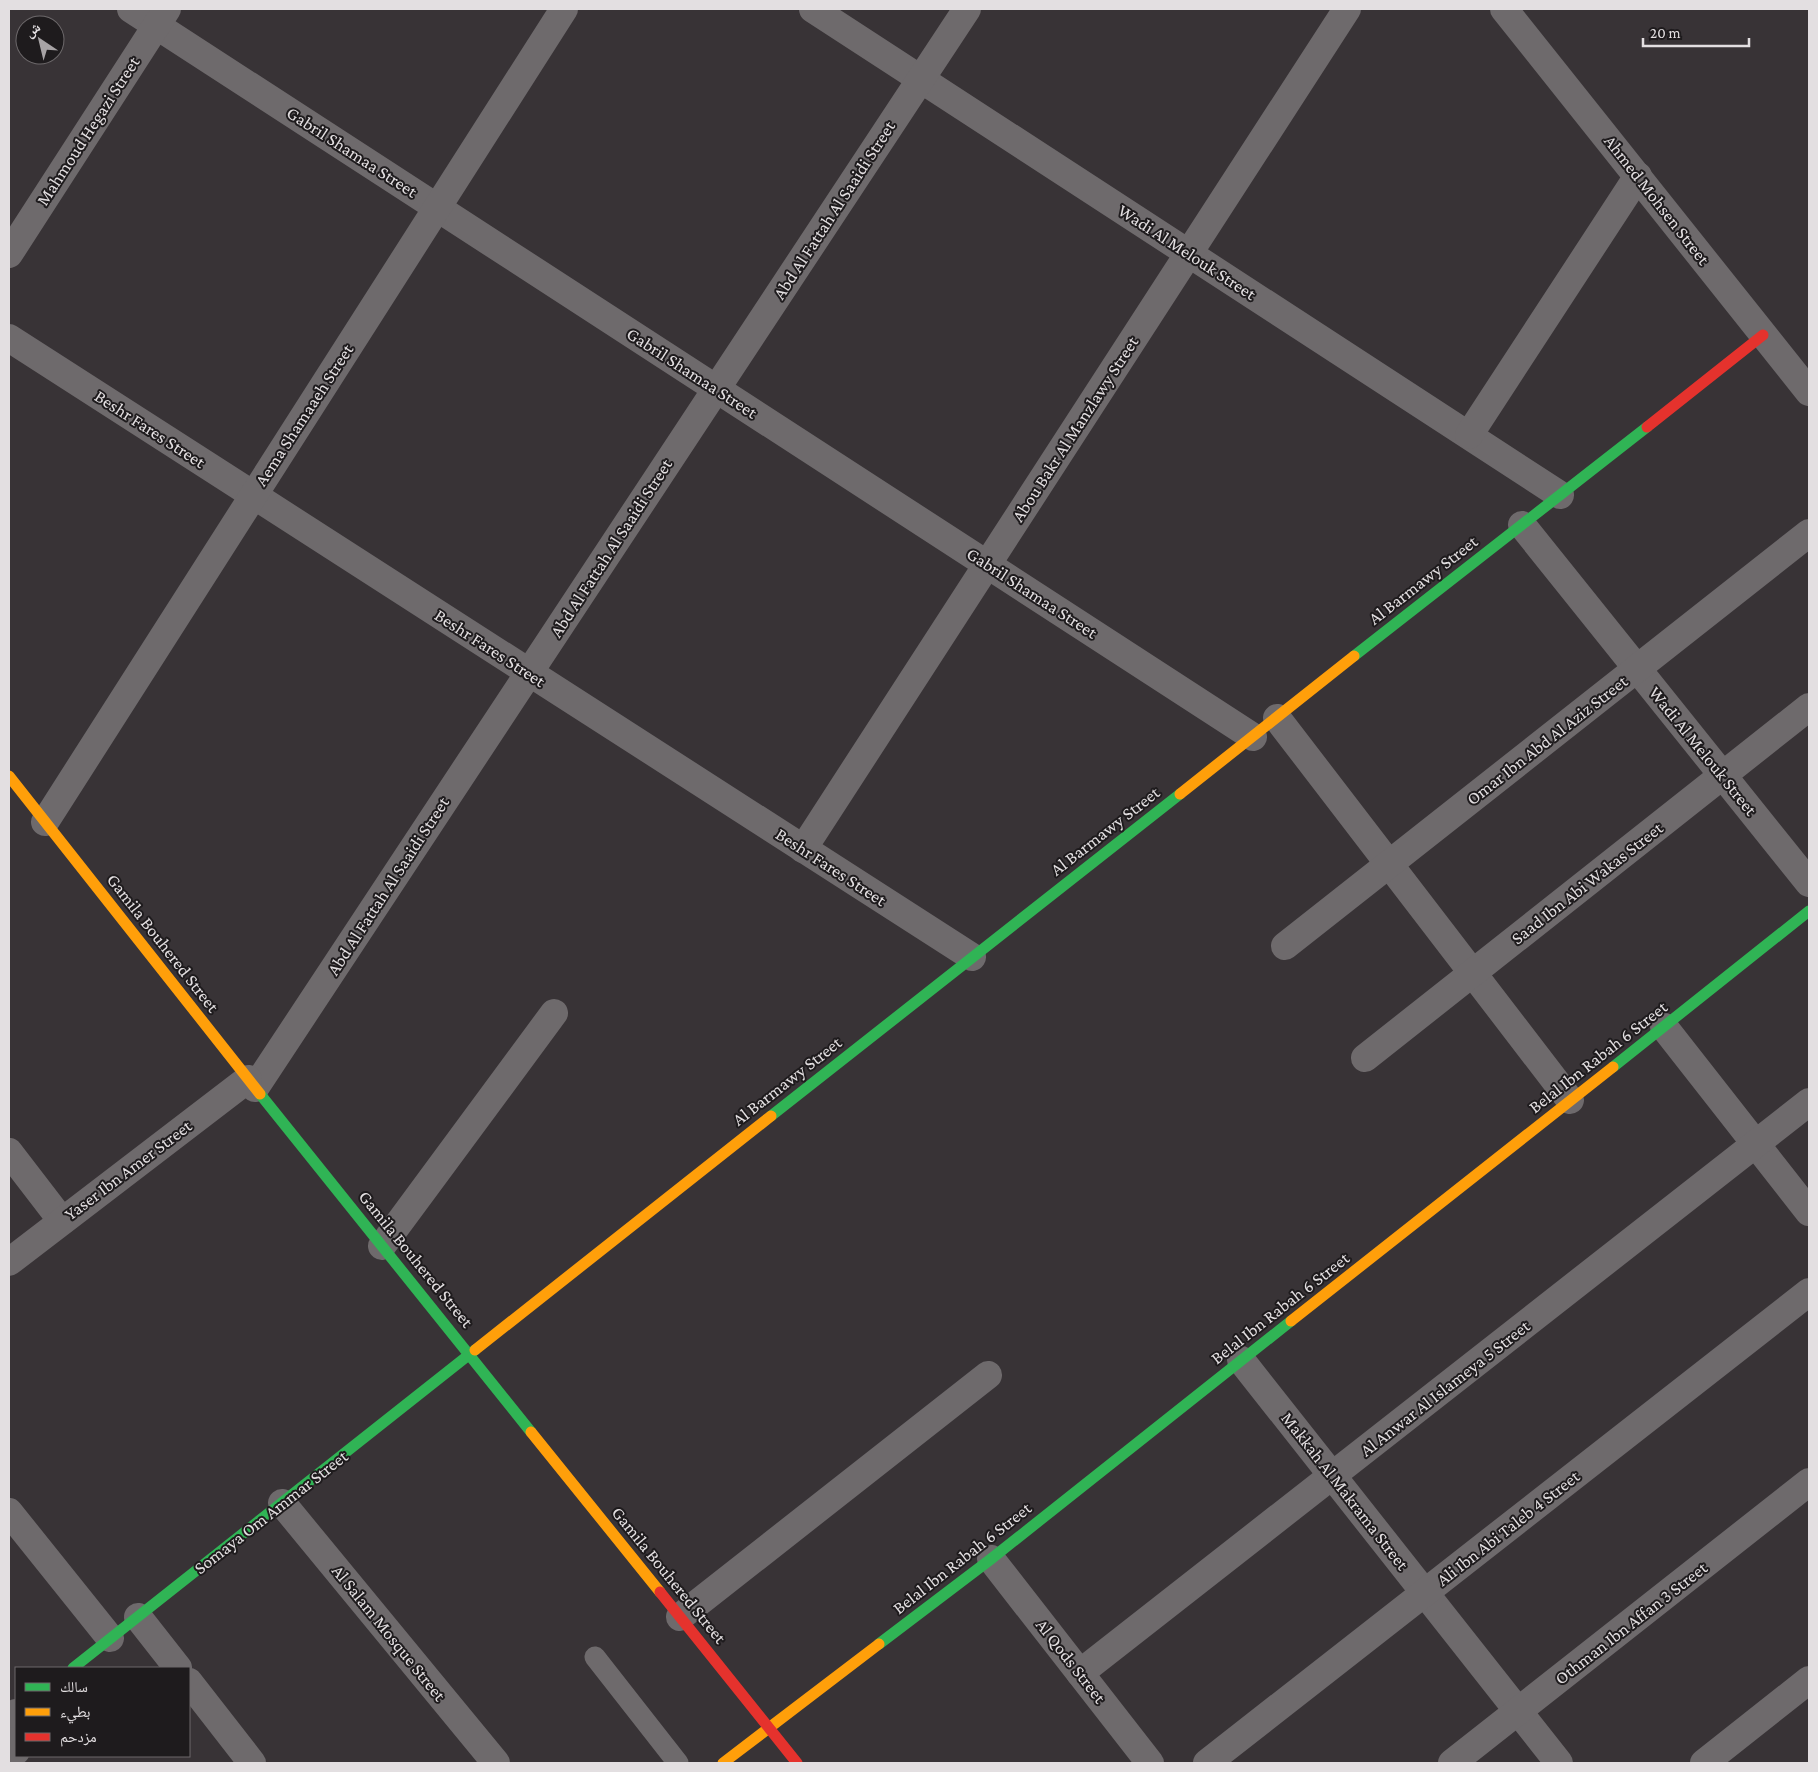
<svg xmlns="http://www.w3.org/2000/svg" width="1818" height="1772" viewBox="0 0 1818 1772" font-family="'Crimson Pro','Noto Naskh Arabic',serif">
  <style>
    .lines { fill: none; stroke-linecap: round; stroke-linejoin: round }
    .lane { stroke: #6e6a6c; stroke-width: 21 }
    .street { stroke: #6e6a6c; stroke-width: 28 }
    .fast { stroke: #30b455; stroke-width: 11 }
    .slow { stroke: #ff9f0a; stroke-width: 11 }
    .jam { stroke: #e5322d; stroke-width: 11 }
    .labels { text-anchor: middle; dominant-baseline: central; stroke-width: 4; stroke-linejoin: round; paint-order: stroke }
    .street-label { font-size: 18px; fill: #e3dfe1; stroke: #1e1b1d }
  </style>
  <rect width="100%" height="100%" fill="#383336"/>
  <g class="lines">
    <!-- lane -->
    <path class="lane" d="M595,1657L678,1763"/>
    <!-- street -->
    <g class="street">
      <path d="M131,9L1253,737"/>
      <path d="M813,9L1560,495"/>
      <path d="M1504,9L1809,392"/>
      <path d="M9,254L167,9"/>
      <path d="M9,338L972,957"/>
      <path d="M1469,435L1638,176"/>
      <path d="M1522,525L1809,883"/>
      <path d="M1277,718L1570,1100"/>
      <path d="M45,822L564,9"/>
      <path d="M803,849L1347,9"/>
      <path d="M1285,946L1809,533"/>
      <path d="M1664,1027L1809,1212"/>
      <path d="M1365,1058L1809,707"/>
      <path d="M255,1088L967,9"/>
      <path d="M9,1152L62,1221"/>
      <path d="M382,1246L554,1013"/>
      <path d="M9,1262L248,1079"/>
      <path d="M1241,1360L1559,1763"/>
      <path d="M282,1503L496,1763"/>
      <path d="M9,1512L110,1638"/>
      <path d="M991,1559L1150,1763"/>
      <path d="M138,1617L178,1668"/>
      <path d="M680,1617L988,1375"/>
      <path d="M1080,1673L1809,1102"/>
      <path d="M189,1682L252,1763"/>
      <path d="M9,1719L16,1713"/>
      <path d="M9,1741L16,1751"/>
      <path d="M1207,1763L1809,1292"/>
      <path d="M1452,1763L1809,1482"/>
      <path d="M1704,1763L1809,1680"/>
    </g>
    <!-- fast -->
    <g class="fast">
      <path d="M1354,656L1647,427"/>
      <path d="M1613,1067L1809,911"/>
      <path d="M260,1094L531,1432"/>
      <path d="M771,1116L1180,794"/>
      <path d="M879,1644L991,1559L1291,1321"/>
      <path d="M73,1668L475,1350"/>
    </g>
    <!-- slow -->
    <g class="slow">
      <path d="M9,776L260,1094"/>
      <path d="M1180,794L1354,656"/>
      <path d="M1291,1321L1613,1067"/>
      <path d="M475,1350L771,1116"/>
      <path d="M531,1432L660,1592"/>
      <path d="M723,1763L879,1644"/>
    </g>
    <!-- jam -->
    <g class="jam">
      <path d="M1647,427L1763,335"/>
      <path d="M660,1592L797,1763"/>
    </g>
  </g>
  <g class="labels">
    <!-- street labels -->
    <g class="street-label">
      <text transform="translate(88 131) rotate(-57)">Mahmoud Hegazi Street</text>
      <text transform="translate(352 152) rotate(33)">Gabril Shamaa Street</text>
      <text transform="translate(1657 200) rotate(52)">Ahmed Mohsen Street</text>
      <text transform="translate(834 210) rotate(-57)">Abd Al Fattah Al Saaidi Street</text>
      <text transform="translate(1187 252) rotate(33)">Wadi Al Melouk Street</text>
      <text transform="translate(692 373) rotate(33)">Gabril Shamaa Street</text>
      <text transform="translate(304 415) rotate(-57)">Aema Shamaaeh Street</text>
      <text transform="translate(150 429) rotate(33)">Beshr Fares Street</text>
      <text transform="translate(1075 429) rotate(-57)">Abou Bakr Al Manzlawy Street</text>
      <text transform="translate(611 548) rotate(-57)">Abd Al Fattah Al Saaidi Street</text>
      <text transform="translate(1423 580) rotate(-38)">Al Barmawy Street</text>
      <text transform="translate(1032 593) rotate(33)">Gabril Shamaa Street</text>
      <text transform="translate(490 648) rotate(33)">Beshr Fares Street</text>
      <text transform="translate(1547 740) rotate(-38)">Omar Ibn Abd Al Aziz Street</text>
      <text transform="translate(1703 751) rotate(51)">Wadi Al Melouk Street</text>
      <text transform="translate(1105 831) rotate(-38)">Al Barmawy Street</text>
      <text transform="translate(831 867) rotate(33)">Beshr Fares Street</text>
      <text transform="translate(1587 883) rotate(-38)">Saad Ibn Abi Wakas Street</text>
      <text transform="translate(388 886) rotate(-57)">Abd Al Fattah Al Saaidi Street</text>
      <text transform="translate(163 943) rotate(52)">Gamila Bouhered Street</text>
      <text transform="translate(1598 1057) rotate(-38)">Belal Ibn Rabah 6 Street</text>
      <text transform="translate(787 1081) rotate(-38)">Al Barmawy Street</text>
      <text transform="translate(128 1170) rotate(-37)">Yaser Ibn Amer Street</text>
      <text transform="translate(416 1259) rotate(51)">Gamila Bouhered Street</text>
      <text transform="translate(1280 1308) rotate(-38)">Belal Ibn Rabah 6 Street</text>
      <text transform="translate(1445 1388) rotate(-38)">Al Anwar Al Islameya 5 Street</text>
      <text transform="translate(1345 1491) rotate(52)">Makkah Al Makrama Street</text>
      <text transform="translate(271 1512) rotate(-38)">Somaya Om Ammar Street</text>
      <text transform="translate(1508 1528) rotate(-38)">Ali Ibn Abi Taleb 4 Street</text>
      <text transform="translate(962 1558) rotate(-38)">Belal Ibn Rabah 6 Street</text>
      <text transform="translate(669 1575) rotate(51)">Gamila Bouhered Street</text>
      <text transform="translate(1631 1623) rotate(-38)">Othman Ibn Affan 3 Street</text>
      <text transform="translate(389 1633) rotate(51)">Al Salam Mosque Street</text>
      <text transform="translate(1071 1661) rotate(52)">Al Qods Street</text>
    </g>
  </g>
  <!-- border -->
  <rect width="1818" height="1772" fill="none" stroke="#e3dfe1" stroke-width="20"/>
  <!-- legend -->
  <rect x="15" y="1667" width="175" height="90" fill="#1e1b1d" stroke="#6d696b"/>
  <rect x="25" y="1683" width="25" height="8" fill="#30b455" stroke="#6d696b"/>
  <text x="60" y="1692" font-size="15" fill="#e3dfe1">سالك</text>
  <rect x="25" y="1708" width="25" height="8" fill="#ff9f0a" stroke="#6d696b"/>
  <text x="60" y="1717" font-size="15" fill="#e3dfe1">بطيء</text>
  <rect x="25" y="1733" width="25" height="8" fill="#e5322d" stroke="#6d696b"/>
  <text x="60" y="1742" font-size="15" fill="#e3dfe1">مزدحم</text>
  <!-- north arrow -->
  <g transform="translate(40 40) rotate(325)"><circle r="24" fill="#1e1b1d" stroke="#6d696b"/>
  <path d="M0-4L9 19L0 12L-9 19Z" fill="#a7a3a5"/>
  <text y="-8" font-size="14" font-weight="bold" text-anchor="middle" fill="#e3dfe1">ش</text>
  </g>
  <!-- scale -->
  <path d="M1643 38v8h106v-8" fill="none" stroke="#e3dfe1" stroke-width="2.5"/>
  <text x="1650" y="38" font-size="15" fill="#e3dfe1" stroke="#1e1b1d" stroke-width="4" paint-order="stroke">20 m</text>
</svg>
